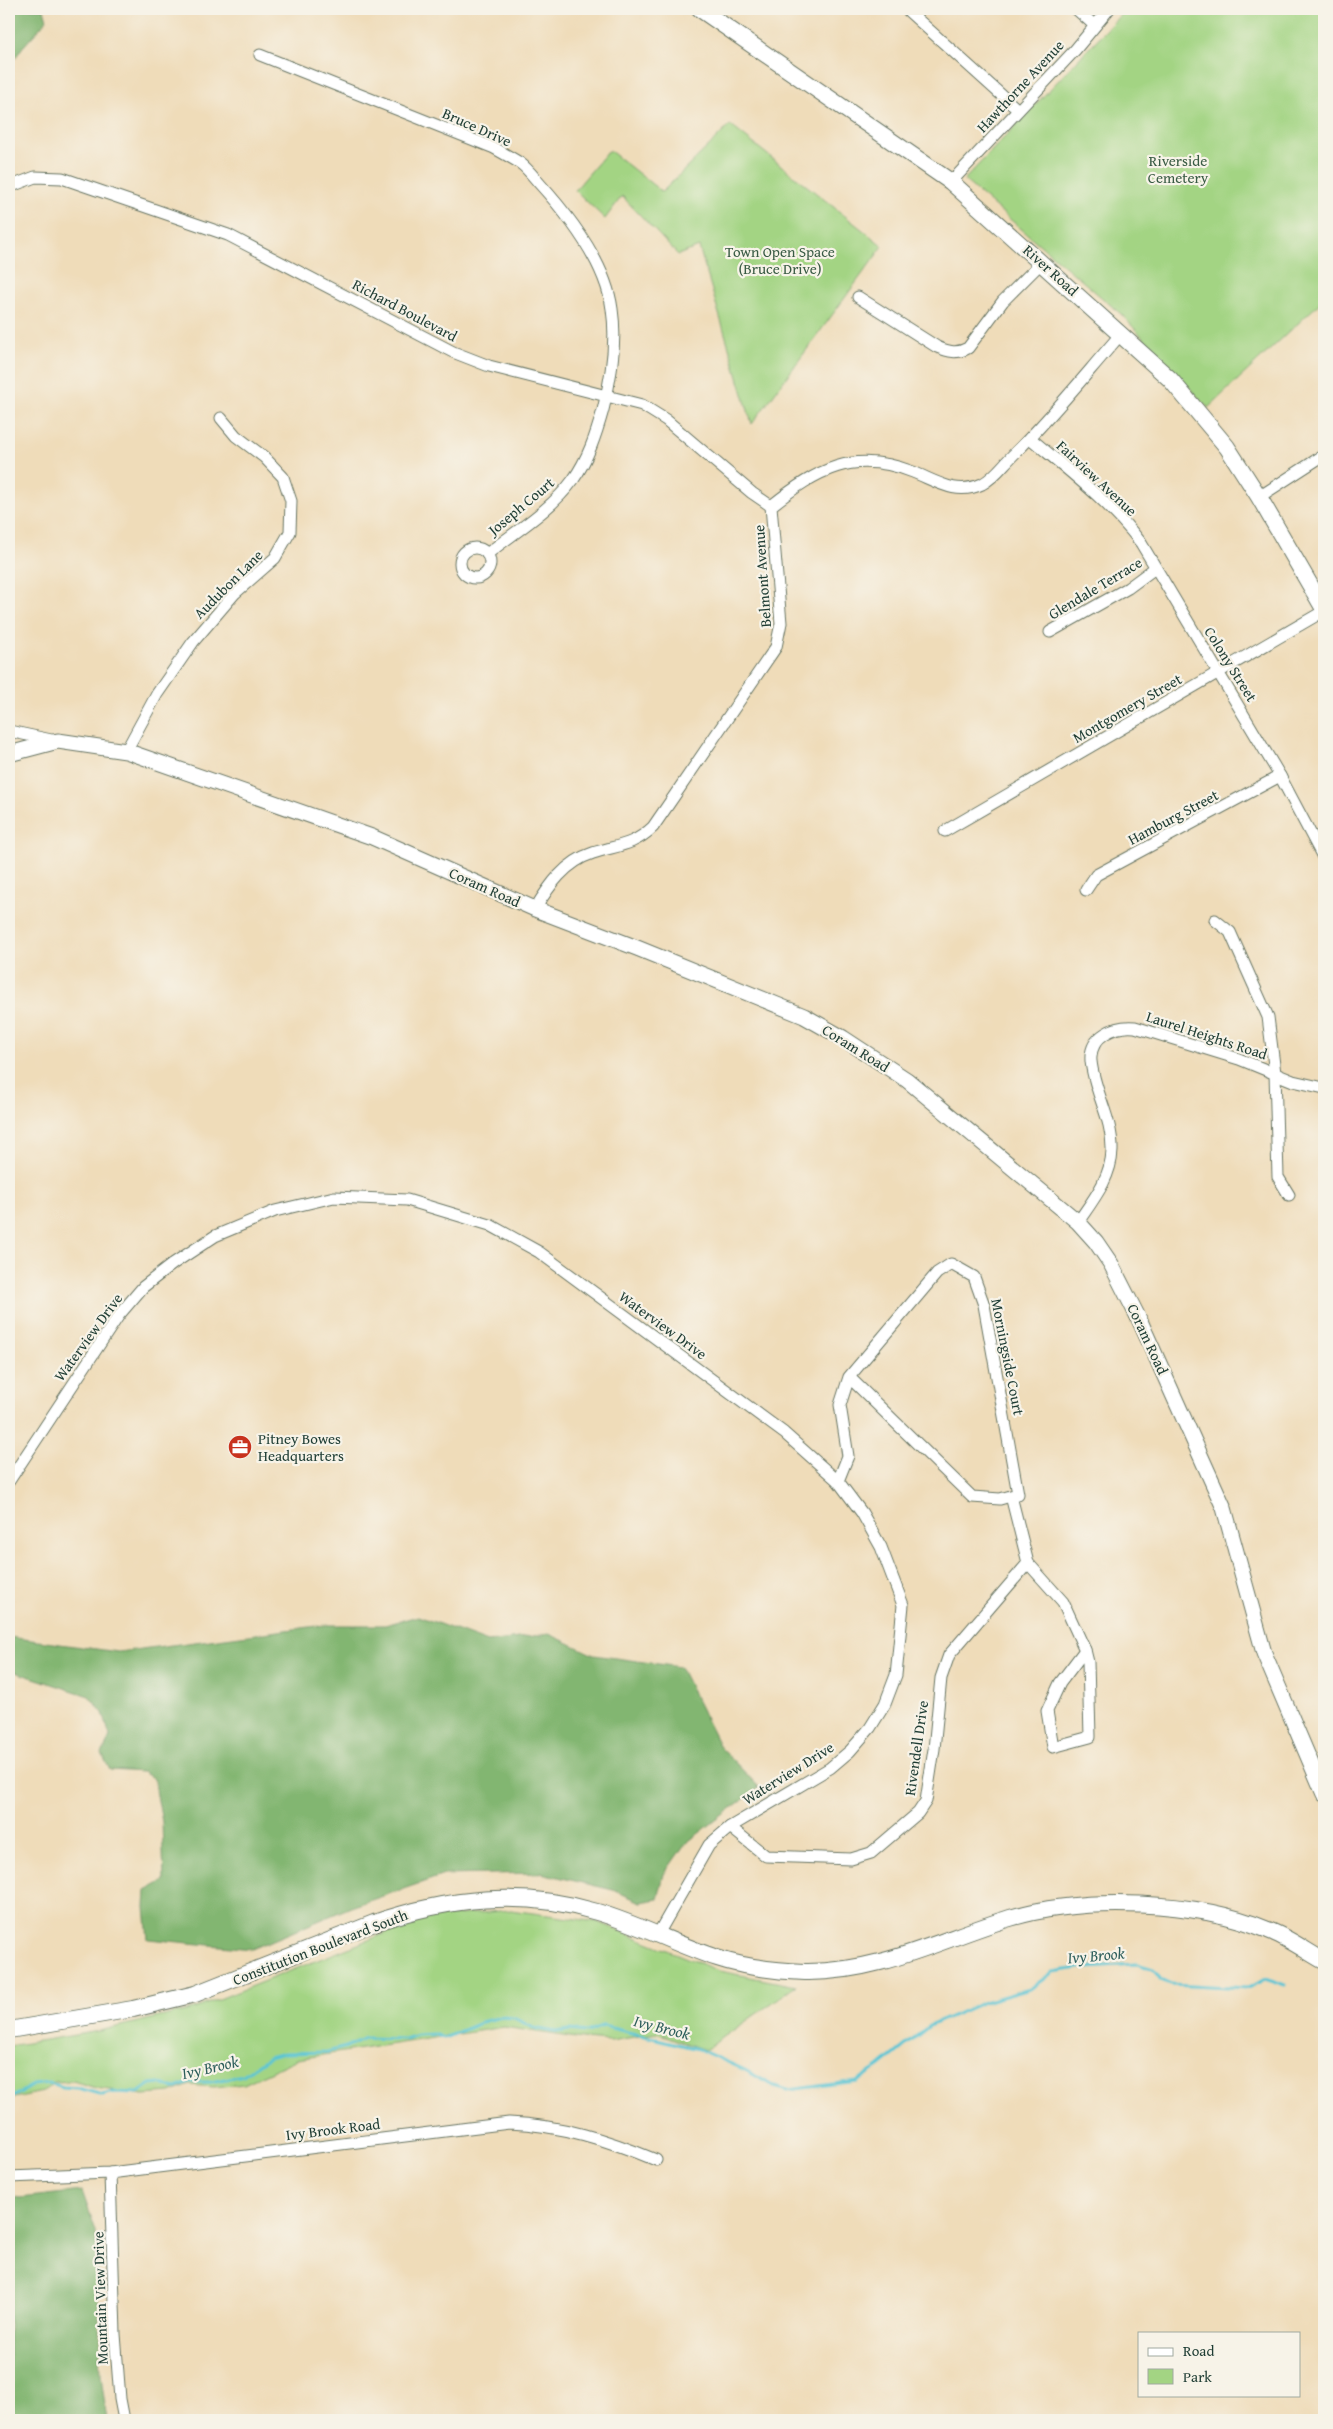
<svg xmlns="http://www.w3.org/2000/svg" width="1333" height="2429" viewBox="0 0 1333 2429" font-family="'Gentium Book Plus',serif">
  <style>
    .green { fill: #a3d483; stroke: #61885c }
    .forest { fill: #82b671; stroke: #507a52 }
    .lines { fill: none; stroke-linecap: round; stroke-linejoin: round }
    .stream { stroke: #5ac5d4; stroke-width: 3 }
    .minor-casing { stroke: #687563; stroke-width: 13 }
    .tertiary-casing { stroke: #687563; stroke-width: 17 }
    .secondary-casing { stroke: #687563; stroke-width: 18 }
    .minor { stroke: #fff; stroke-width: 11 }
    .tertiary { stroke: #fff; stroke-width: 15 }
    .secondary { stroke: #fff; stroke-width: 16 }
    .labels { text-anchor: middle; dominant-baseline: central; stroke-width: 4.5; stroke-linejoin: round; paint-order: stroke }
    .street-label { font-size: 15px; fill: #1f3d34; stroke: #f7f3e8 }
    .park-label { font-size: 15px; fill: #395b44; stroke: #f7f3e8 }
    .poi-label { font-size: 15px; fill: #1f3d34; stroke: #f7f3e8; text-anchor: start }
    .water-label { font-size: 16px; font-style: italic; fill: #2e5f5c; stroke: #f7f3e8 }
  </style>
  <rect width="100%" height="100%" fill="#f7f3e8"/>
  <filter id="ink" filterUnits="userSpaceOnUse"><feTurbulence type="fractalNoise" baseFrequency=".02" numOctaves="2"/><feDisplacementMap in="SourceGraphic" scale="10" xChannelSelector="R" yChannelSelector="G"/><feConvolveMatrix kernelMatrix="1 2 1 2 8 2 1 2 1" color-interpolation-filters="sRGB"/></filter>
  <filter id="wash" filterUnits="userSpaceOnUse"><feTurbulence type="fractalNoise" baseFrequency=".0096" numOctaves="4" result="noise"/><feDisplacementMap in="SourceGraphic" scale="20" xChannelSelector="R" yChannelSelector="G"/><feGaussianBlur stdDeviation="1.12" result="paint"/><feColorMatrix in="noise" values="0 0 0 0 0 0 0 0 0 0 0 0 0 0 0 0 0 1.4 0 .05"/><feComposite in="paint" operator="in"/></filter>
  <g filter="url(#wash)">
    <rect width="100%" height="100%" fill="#efdcb9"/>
    <!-- green -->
    <g class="green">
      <path d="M1126,9H1324V299L1208,408L1121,314L964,180Z"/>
      <path d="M730,125L883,246L752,424L699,247L678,255L622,196L605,219L575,190L609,150L662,192Z"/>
      <path d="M511,1910L598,1922L719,1971L796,1986L705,2050L657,2033L611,2041L583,2039L504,2027L297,2059L244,2084L214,2087L190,2085L170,2093L144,2095L96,2088L73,2081L54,2082L43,2092L9,2099V2046L99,2031L194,2009L424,1918Z"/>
    </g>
    <!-- forest -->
    <g class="forest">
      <path d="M9,9H44L47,20L22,48L9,67Z"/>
      <path d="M418,1616L488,1642L549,1634L594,1655L680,1667L720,1747L759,1787L685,1844L664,1874L658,1899L641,1902L613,1890L541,1873L444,1875L351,1907L252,1949L148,1939L145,1907L146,1891L164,1881L162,1822L154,1779L143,1772L110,1770L102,1754L110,1736L103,1713L89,1696L9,1670V1637L118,1652L325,1625H385Z"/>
      <path d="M82,2191L96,2231L101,2376L107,2420H9V2196L20,2198Z"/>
    </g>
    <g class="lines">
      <!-- stream -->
      <path class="stream" d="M9,2099L33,2085L49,2083L63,2087L77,2088L103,2095L114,2092L138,2093L151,2084L160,2083L174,2089L192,2082H211L243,2075L269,2057L284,2053L327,2052L346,2047L365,2038L405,2039L417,2035L434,2034L444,2038L485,2021L502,2017L514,2018L534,2028L555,2032L570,2030L587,2032L603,2026L698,2049L745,2070L774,2086L788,2090L857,2081L879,2067L929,2026L984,2002L1030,1989L1053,1972L1086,1967L1137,1964L1153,1969L1161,1980L1171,1984L1249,1988L1265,1979L1286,1986"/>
    </g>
  </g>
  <g filter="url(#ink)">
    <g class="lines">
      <!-- minor casing -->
      <g class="minor-casing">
        <g id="minor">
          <path d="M906,9L1018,110"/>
          <path d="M1076,9L1094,25"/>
          <path d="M260,55L494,148C503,153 512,158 520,163C527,168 533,176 539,183C569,216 606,263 612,309C617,342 611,379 603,410C596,435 588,459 573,480C551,510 516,531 487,554"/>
          <path d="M951,182L1075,50L1109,9"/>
          <path d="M9,187L35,177L62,178L228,235L453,352L489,366L642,405L666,420L752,493L771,506"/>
          <path d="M858,297L937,347C949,352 957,354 968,348L1003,301L1042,262"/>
          <path d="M1030,438C1069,471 1110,502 1141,543L1280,776L1324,859"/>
          <path d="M1259,497L1324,455"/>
          <circle cx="475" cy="563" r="15"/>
          <path d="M1050,632L1128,588L1155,568"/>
          <path d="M9,731L56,741"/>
          <path d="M126,751L157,694L193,642L235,593L275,558L290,532L291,501L283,477L264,457L236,436L221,418"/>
          <path d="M945,831L1324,611"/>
          <path d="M1086,890L1096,875L1280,776"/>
          <path d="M535,909C549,886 565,862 593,853C618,845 633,846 653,827L776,647L781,623L771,506C818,469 853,449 913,472C936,481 956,496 982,484C994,478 1003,465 1012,456C1051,418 1085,375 1121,334"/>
          <path d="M1215,920L1230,932L1268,1017L1275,1073L1278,1177L1289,1195"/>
          <path d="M1078,1222C1093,1200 1111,1178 1112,1151C1113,1119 1094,1092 1091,1061C1089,1036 1115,1025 1135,1027L1239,1059L1293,1081L1324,1088"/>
          <path d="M9,1481L119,1315L143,1287L174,1263L215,1236L275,1211L334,1197L407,1200L490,1225L539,1252L784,1433L838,1481L862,1513L881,1547L903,1605L896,1675L885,1704L870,1728L850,1751L830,1768L730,1827L709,1845L658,1934"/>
          <path d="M838,1481L848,1456L840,1405L849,1377L937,1273L951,1264L974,1277L984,1305L1018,1494L1000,1499L972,1497L849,1377"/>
          <path d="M1011,1496L1028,1563L1063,1602L1085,1650"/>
          <path d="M1085,1650L1088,1662L1090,1737L1053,1747L1047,1711L1060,1683Z"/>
          <path d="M730,1827L766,1856L851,1859L871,1853L918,1813L926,1801L934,1749L941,1678L949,1655L1028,1563"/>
          <path d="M110,2173L115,2334L120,2399L124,2420"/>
          <path d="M9,2177L110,2173L509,2123C561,2125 608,2140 656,2160"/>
        </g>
      </g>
      <!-- tertiary casing -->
      <g class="tertiary-casing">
        <path id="tertiary" d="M9,754L58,741L126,751L372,837L535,909L637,948L804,1016L843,1038L907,1080L1078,1222L1096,1242L1111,1264L1140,1321L1224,1508L1264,1653L1324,1794"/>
      </g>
      <!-- secondary casing -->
      <g class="secondary-casing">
        <g id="secondary">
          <path d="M700,9L951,182L1170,379L1227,447L1259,497L1324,609"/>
          <path d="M9,2030L133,2009L195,1994L374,1923C448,1898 521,1889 597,1912C638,1924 677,1945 717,1958C744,1967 777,1971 805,1972C879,1973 941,1939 1010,1918C1084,1896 1197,1900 1268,1930C1287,1937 1306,1951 1324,1961"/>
        </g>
      </g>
      <!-- minor -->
      <use href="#minor" class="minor"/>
      <!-- tertiary -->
      <use href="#tertiary" class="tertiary"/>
      <!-- secondary -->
      <use href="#secondary" class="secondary"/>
    </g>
  </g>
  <!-- icons -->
  <defs>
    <g id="office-disc" transform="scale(1.25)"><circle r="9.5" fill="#c8321e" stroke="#f7f3e8"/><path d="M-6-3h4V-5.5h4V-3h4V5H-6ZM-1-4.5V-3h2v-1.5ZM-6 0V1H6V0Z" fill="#fff"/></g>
  </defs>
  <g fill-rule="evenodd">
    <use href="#office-disc" x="240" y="1447"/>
  </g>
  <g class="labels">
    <!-- street labels -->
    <g class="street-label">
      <text transform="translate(1020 86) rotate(-47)">Hawthorne Avenue</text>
      <text transform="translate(477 127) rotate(24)">Bruce Drive</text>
      <text transform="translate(1051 270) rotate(42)">River Road</text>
      <text transform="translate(405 310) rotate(28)">Richard Boulevard</text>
      <text transform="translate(1097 478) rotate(43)">Fairview Avenue</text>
      <text transform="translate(521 506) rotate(-40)">Joseph Court</text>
      <text transform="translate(762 576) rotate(-94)">Belmont Avenue</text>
      <text transform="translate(228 584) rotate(-45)">Audubon Lane</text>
      <text transform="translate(1095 588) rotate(-31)">Glendale Terrace</text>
      <text transform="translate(1231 664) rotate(58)">Colony Street</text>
      <text transform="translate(1127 708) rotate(-30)">Montgomery Street</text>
      <text transform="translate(1173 817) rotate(-28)">Hamburg Street</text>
      <text transform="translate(485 887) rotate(24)">Coram Road</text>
      <text transform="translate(1207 1035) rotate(18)">Laurel Heights Road</text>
      <text transform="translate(856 1048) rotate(32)">Coram Road</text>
      <text transform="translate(663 1325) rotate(36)">Waterview Drive</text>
      <text transform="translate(88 1337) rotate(-54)">Waterview Drive</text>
      <text transform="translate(1148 1339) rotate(65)">Coram Road</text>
      <text transform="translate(1008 1357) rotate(79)">Morningside Court</text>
      <text transform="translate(916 1748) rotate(-82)">Rivendell Drive</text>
      <text transform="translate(788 1773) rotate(-32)">Waterview Drive</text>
      <text transform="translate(320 1947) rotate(-21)">Constitution Boulevard South</text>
      <text transform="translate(333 2129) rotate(-7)">Ivy Brook Road</text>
      <text transform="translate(100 2298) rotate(-92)">Mountain View Drive</text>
    </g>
    <!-- park labels -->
    <g class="park-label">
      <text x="1178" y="160">Riverside<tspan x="1178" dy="17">Cemetery</tspan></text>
      <text x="780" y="251">Town Open Space<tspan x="780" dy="17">(Bruce Drive)</tspan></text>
    </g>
    <!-- poi labels -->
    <g class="poi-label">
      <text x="258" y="1438">Pitney Bowes<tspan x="258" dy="17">Headquarters</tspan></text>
    </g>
    <!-- water labels -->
    <g class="water-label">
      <text transform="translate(1096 1955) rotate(-5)">Ivy Brook</text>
      <text transform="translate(662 2027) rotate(14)">Ivy Brook</text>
      <text transform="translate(210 2067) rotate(-13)">Ivy Brook</text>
    </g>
  </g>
  <!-- margin -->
  <rect width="1333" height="2429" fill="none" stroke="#f7f3e8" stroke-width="30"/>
  <!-- legend -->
  <rect x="1138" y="2332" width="162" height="65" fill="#f7f3e8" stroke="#a1aaa0"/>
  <rect x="1148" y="2348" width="25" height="8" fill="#ffffff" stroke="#a1aaa0"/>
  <text x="1183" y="2356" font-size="15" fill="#1f3d34">Road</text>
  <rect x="1148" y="2369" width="25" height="15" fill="#a3d483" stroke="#a1aaa0"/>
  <text x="1183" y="2382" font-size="15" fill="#1f3d34">Park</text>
</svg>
